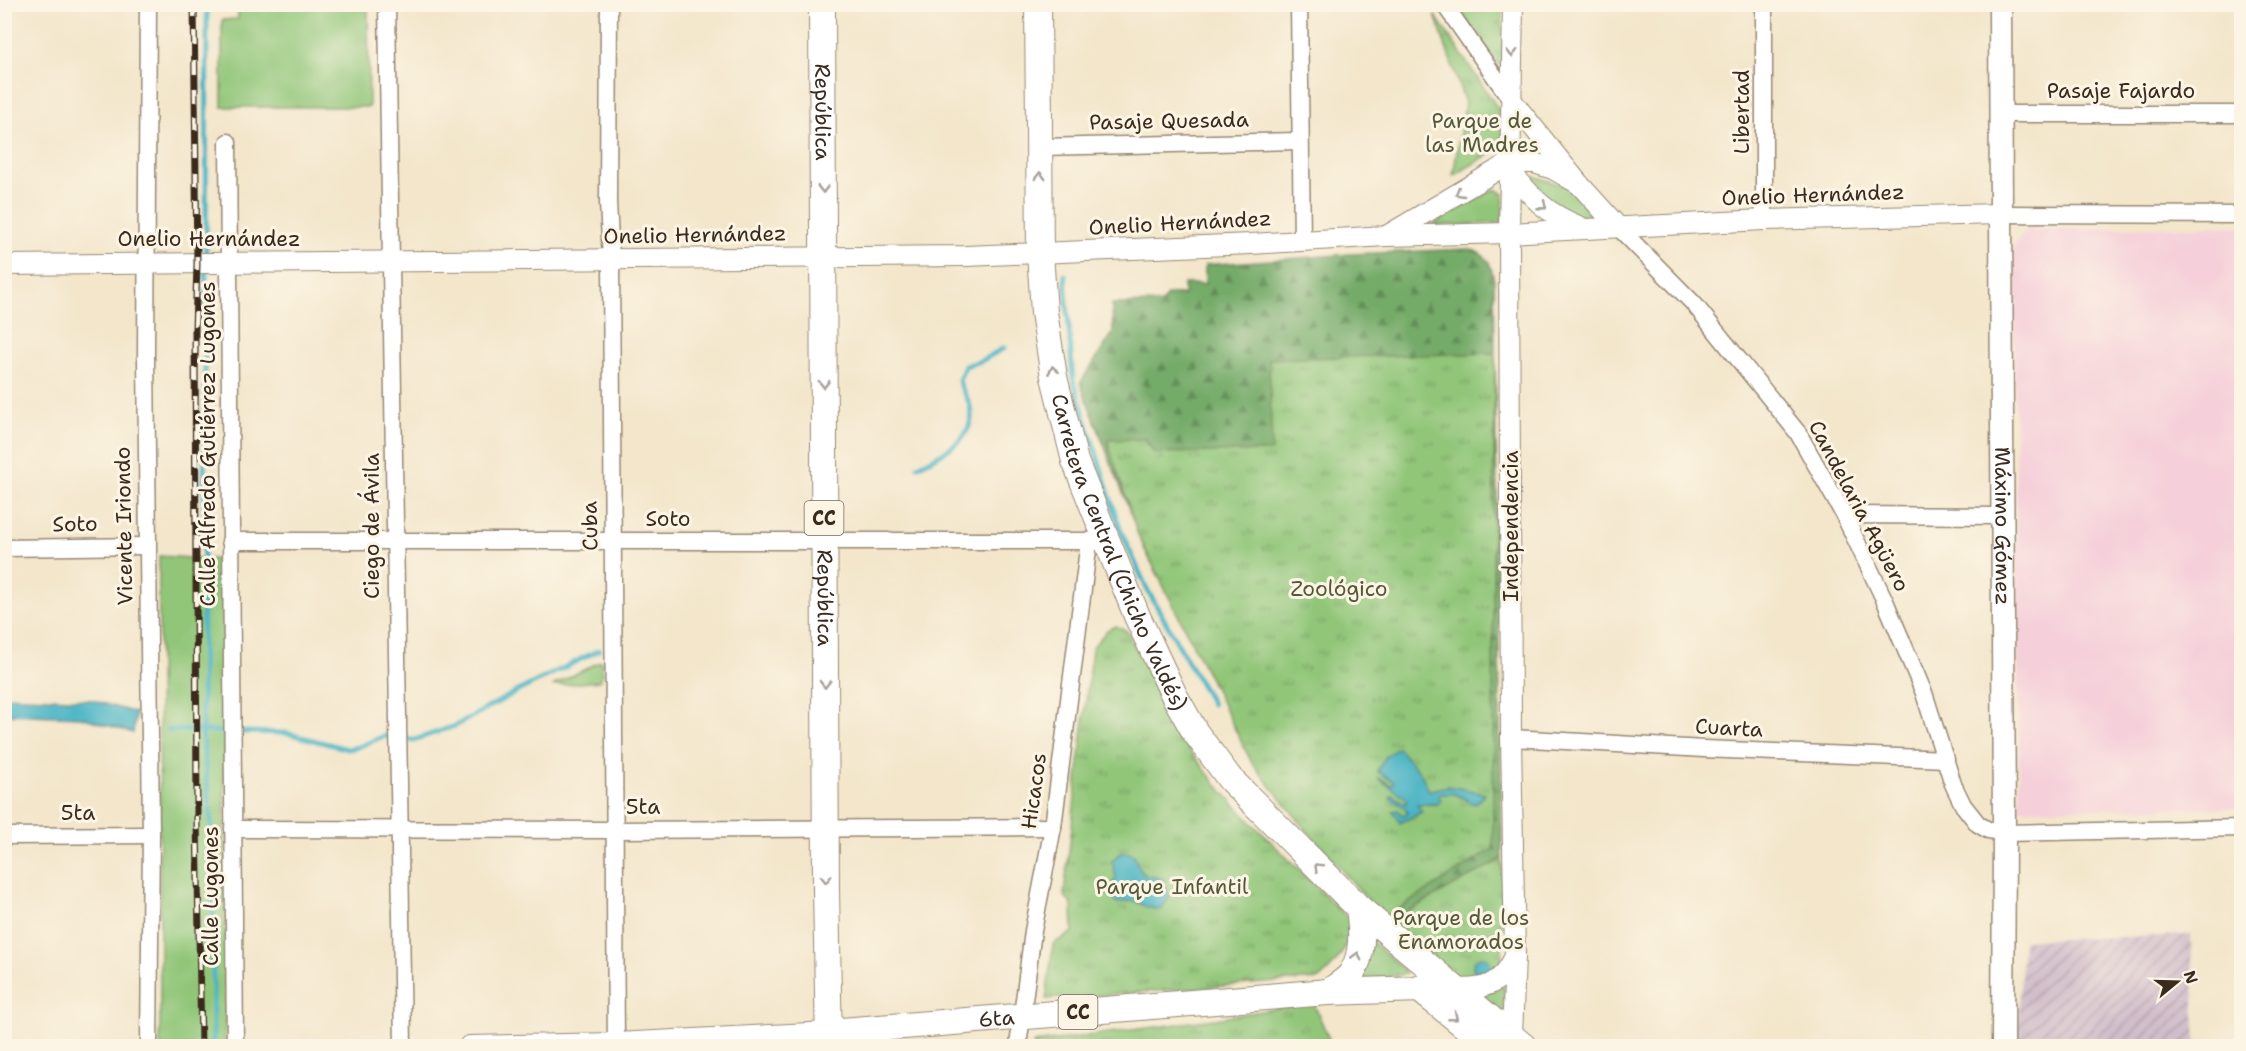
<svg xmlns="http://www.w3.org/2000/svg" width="2246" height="1051" viewBox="0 0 2246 1051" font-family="'Shantell Sans',sans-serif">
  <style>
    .built { fill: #f5cfd9 }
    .industrial { fill: url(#industrial-furrows) }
    .grass { fill: #91c679; stroke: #66784c; stroke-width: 1.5 }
    .forest { fill: url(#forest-firs); stroke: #586a44; stroke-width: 1.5 }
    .park { fill: url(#park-tufts); stroke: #66784c; stroke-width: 1.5 }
    .water { fill: #48b4c5; stroke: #426f72; stroke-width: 1.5 }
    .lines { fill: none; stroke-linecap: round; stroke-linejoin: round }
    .stream { stroke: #48b4c5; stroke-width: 5 }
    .minor-casing { stroke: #978874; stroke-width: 19 }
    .tertiary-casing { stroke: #978874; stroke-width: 22 }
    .secondary-casing { stroke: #978874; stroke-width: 25 }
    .primary-casing { stroke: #978874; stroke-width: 28 }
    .minor { stroke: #fff; stroke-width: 16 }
    .tertiary { stroke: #fff; stroke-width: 20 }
    .secondary { stroke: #fff; stroke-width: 22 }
    .primary { stroke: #fff; stroke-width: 26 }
    .rail-casing { stroke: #3b2a1e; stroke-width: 7 }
    .rail { stroke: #fcf5e5; stroke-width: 4.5; stroke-dasharray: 14; stroke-linecap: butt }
    .oneway { stroke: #a79f9a }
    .labels { text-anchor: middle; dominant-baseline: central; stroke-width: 6; stroke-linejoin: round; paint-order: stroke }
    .shield { fill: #fcf5e5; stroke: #75675a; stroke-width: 1.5 }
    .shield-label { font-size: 20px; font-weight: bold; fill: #3b2a1e }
    .street-label { font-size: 21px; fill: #3b2a1e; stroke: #fcf5e5 }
    .park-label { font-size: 21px; fill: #555939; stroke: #fcf5e5 }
  </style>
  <defs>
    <pattern id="industrial-furrows" width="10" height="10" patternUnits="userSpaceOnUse" patternTransform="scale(1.5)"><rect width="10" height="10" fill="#d1bdcb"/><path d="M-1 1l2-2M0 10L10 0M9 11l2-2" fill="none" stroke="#ab9aa4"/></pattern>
    <pattern id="forest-firs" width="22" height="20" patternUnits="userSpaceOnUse" patternTransform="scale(1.5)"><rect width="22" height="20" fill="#74ab69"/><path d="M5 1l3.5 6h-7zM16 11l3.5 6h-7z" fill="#608b56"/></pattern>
    <pattern id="park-tufts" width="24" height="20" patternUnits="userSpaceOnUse" patternTransform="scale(1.5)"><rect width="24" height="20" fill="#91c679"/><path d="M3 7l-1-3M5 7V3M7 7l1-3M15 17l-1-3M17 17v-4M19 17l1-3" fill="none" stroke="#78a163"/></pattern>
  </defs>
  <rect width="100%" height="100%" fill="#fcf5e5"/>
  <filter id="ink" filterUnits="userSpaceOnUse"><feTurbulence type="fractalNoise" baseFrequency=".0167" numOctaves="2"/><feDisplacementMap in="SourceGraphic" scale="12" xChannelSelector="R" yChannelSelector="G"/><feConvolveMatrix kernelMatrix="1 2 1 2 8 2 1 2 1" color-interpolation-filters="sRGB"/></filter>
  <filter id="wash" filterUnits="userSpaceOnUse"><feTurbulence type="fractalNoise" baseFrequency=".008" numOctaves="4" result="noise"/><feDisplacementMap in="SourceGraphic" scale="24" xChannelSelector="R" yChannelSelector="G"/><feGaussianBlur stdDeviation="1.35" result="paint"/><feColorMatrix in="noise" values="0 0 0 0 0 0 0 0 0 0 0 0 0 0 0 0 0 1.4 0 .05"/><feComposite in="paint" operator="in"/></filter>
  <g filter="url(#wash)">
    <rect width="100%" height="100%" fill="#f3e6cb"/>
    <!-- built -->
    <path class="built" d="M2241,226V808L2020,809L2013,246L2026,230Z"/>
    <!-- industrial -->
    <path class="industrial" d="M2191,935L2196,1046H2017L2023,940Z"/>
    <!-- grass -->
    <g class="grass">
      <path d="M238,5H368L369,107H222V20L238,19Z"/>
      <path d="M1534,176L1576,190L1602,217C1561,215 1559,212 1531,184Z"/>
      <path d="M1495,189L1504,194L1502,223L1430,226Z"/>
      <path d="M159,556L224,560L225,1046H160Z"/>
      <path d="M601,661L603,674L599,681L552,686Z"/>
      <path d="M1372,942L1402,968L1406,974L1353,981Z"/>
      <path d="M1504,986L1503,1024L1472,996Z"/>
    </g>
    <!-- forest -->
    <path class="forest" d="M1469,249C1488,255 1491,262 1494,281L1502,859L1389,922L1254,759L1145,550L1080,383L1113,333L1112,304L1162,303L1167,295H1184V284H1205V265L1351,254Z"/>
    <!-- park -->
    <g class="park">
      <path d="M1456,4L1502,5L1503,70L1455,5Z"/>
      <path d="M1435,15L1503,116V146L1453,176L1465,103Z"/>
      <path d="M1495,353L1493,517V849L1384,918L1303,826L1252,763L1138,535L1107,440L1145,439L1154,453L1272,451L1269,359Z"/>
      <path d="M1116,626L1127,631L1180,738L1216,784L1250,821L1349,919C1351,945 1338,963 1319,979L1046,999L1053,944L1073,932L1072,905L1064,895L1092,648L1107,630Z"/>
      <path d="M1502,859V964L1488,980L1455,982L1389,922Z"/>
      <path d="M1313,1002L1332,1046H1033L1034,1043L1215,1019Z"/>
    </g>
    <!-- water -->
    <g class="water">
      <path d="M5,696L92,700L136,713L133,733L81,717L5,714Z"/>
      <path d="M1398,748L1421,774L1429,791C1448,783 1466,789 1485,794L1475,804L1455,794H1438L1441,800L1438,804H1417L1422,812L1400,823L1393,811L1398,810L1402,815L1408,813L1405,808L1390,798L1392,795L1406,804L1407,799L1378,778L1392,785L1394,782L1377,771L1386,756Z"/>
      <path d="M1124,852L1134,855L1140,870L1146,876L1156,877L1164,881L1169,897C1160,917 1150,907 1136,902C1130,900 1123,902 1117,903C1107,895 1108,887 1116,878L1112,861L1119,854Z"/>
      <circle cx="1482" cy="966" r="9"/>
    </g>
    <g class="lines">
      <!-- stream -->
      <g class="stream">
        <path d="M206,258L207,4"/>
        <path d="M206,267L202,732L211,820L213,875V1046"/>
        <path d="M1065,275L1073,379L1120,529L1147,589L1212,704"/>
        <path d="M918,466C941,454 978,439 970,406C968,397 961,390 959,380L965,366L981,361L1004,348"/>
        <path d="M168,730L286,733L348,749L358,747L384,736L414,740L455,726L516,692L599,650"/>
      </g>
    </g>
  </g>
  <g filter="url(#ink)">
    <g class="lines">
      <!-- minor casing -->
      <g class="minor-casing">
        <g id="minor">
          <path d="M148,4L146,356L151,835L149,1046"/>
          <path d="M387,4L403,1046"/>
          <path d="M609,4L608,202L611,260L616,1046"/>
          <path d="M1299,4L1302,241"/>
          <path d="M1444,4L1512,101"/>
          <path d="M1764,4V220"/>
          <path d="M2000,114H2242"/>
          <path d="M228,142L235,1046"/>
          <path d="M1040,147L1300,141"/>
          <path d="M2000,214L2242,215"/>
          <path d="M1618,227L1694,304L1798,433L1844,515L1885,601L1924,693L1953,784L1963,805L1978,824L1988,830L2004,833L2242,828"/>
          <path d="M1844,515L2002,516"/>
          <path d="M230,541H1106"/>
          <path d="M4,548L146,546"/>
          <path d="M1511,738L1704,749L1946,759"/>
          <path d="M233,829L615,830L1053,827"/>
          <path d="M4,836L151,835"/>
          <path d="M1018,1046L1033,931L1053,827L1089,541"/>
        </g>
      </g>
      <!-- tertiary casing -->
      <g class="tertiary-casing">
        <g id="tertiary">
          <path d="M1512,101L1579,184L1618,227"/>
          <path d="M1509,170C1534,199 1545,213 1581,227"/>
          <path d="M1388,235L1509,163H1534L1553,169L1579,184"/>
          <path d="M4,265L966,256L1251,244L1386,236L1509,233L1764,220L2000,214"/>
          <path d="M1452,988C1483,991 1502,985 1515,956"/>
          <path d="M1512,1037L1515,956L1511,738L1509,233L1513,4"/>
          <path d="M469,1046L616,1043L829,1032"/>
        </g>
      </g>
      <!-- secondary casing -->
      <g class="secondary-casing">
        <g id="secondary">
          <path id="s1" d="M2000,4L2004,833L2003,1046"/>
        </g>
      </g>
      <!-- primary casing -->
      <g class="primary-casing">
        <g id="primary">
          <path id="s2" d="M822,4L826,890L829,1046"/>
          <path id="s3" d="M1038,4L1040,253L1044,312L1054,377L1075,461L1137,616L1174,695L1195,732L1230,779L1359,908L1523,1046"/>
          <path d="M1418,988L1490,1046"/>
          <path d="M1328,992C1335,987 1346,981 1351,974C1364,955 1362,930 1359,908"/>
          <path id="s4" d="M829,1032L1328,992L1452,988"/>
        </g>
      </g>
      <!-- minor -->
      <use href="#minor" class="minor"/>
      <!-- tertiary -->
      <use href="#tertiary" class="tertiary"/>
      <!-- secondary -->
      <use href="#secondary" class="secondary"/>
      <!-- primary -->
      <use href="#primary" class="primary"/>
      <!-- rail casing -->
      <g class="rail-casing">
        <path id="rail" d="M194,4L197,264L195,330L197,820L201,1046"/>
      </g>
      <!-- rail -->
      <use href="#rail" class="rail"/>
    </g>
    <!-- one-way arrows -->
    <defs><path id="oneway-chevron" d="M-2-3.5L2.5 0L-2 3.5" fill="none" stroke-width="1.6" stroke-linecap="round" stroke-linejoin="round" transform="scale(1.5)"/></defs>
    <g class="oneway">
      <use href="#oneway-chevron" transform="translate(1512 53) rotate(91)"/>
      <use href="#oneway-chevron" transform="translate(1040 176) rotate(-90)"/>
      <use href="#oneway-chevron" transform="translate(823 189) rotate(89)"/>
      <use href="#oneway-chevron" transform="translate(1459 193) rotate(149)"/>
      <use href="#oneway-chevron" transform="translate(1543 206) rotate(39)"/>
      <use href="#oneway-chevron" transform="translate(1053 370) rotate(-100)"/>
      <use href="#oneway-chevron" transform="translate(824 384) rotate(90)"/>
      <use href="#oneway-chevron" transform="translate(825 684) rotate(90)"/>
      <use href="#oneway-chevron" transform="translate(1318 867) rotate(-135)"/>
      <use href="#oneway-chevron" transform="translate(826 879) rotate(90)"/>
      <use href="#oneway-chevron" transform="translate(1357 956) rotate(-74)"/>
      <use href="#oneway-chevron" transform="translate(1454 1017) rotate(39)"/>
    </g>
  </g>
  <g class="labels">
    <!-- shield labels -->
    <g class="shield">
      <rect x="804.5" y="501" width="39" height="34" rx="4.5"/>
      <rect x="1058.5" y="995" width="39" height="34" rx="4.5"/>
    </g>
    <g class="shield-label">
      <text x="824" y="518">CC</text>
      <text x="1078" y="1012">CC</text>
    </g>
    <!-- street labels -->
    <g class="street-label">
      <text x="2121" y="91">Pasaje Fajardo</text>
      <text stroke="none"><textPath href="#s2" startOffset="108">República</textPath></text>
      <text transform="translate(1742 112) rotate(-90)">Libertad</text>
      <text transform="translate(1169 121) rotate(-1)">Pasaje Quesada</text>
      <text transform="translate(1813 195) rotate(-2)">Onelio Hernández</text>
      <text transform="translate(1180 223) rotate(-3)">Onelio Hernández</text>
      <text transform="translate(695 235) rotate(-1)">Onelio Hernández</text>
      <text x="209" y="239">Onelio Hernández</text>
      <text transform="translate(208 444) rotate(-90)">Calle Alfredo Gutiérrez Lugones</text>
      <text transform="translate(1859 506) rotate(62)">Candelaria Agüero</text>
      <text x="668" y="519">Soto</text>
      <text transform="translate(75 524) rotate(-1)">Soto</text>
      <text transform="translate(124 526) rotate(-91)">Vicente Iriondo</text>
      <text transform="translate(372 526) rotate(-90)">Ciego de Ávila</text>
      <text transform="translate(590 526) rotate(-91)">Cuba</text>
      <text transform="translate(1511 526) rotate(-90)">Independencia</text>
      <text stroke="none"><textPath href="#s1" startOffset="522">Máximo Gómez</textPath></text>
      <text stroke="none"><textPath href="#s3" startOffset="561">Carretera Central (Chicho Valdés)</textPath></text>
      <text stroke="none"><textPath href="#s2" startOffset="594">República</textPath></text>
      <text transform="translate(1729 728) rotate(3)">Cuarta</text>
      <text transform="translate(1034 791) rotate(-82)">Hicacos</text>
      <text x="643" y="807">5ta</text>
      <text x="78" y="813">5ta</text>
      <text transform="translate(211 896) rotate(-90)">Calle Lugones</text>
      <text stroke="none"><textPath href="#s4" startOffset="168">6ta</textPath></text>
    </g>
    <!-- park labels -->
    <g class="park-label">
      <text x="1482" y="121">Parque de<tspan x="1482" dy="24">las Madres</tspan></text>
      <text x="1339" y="589">Zoológico</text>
      <text x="1172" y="887">Parque Infantil</text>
      <text x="1461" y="918">Parque de los<tspan x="1461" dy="24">Enamorados</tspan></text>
    </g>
  </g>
  <!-- margin -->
  <rect width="2246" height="1051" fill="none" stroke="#fcf5e5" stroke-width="24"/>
  <!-- north arrow -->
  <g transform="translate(2177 982) rotate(71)" stroke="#fcf5e5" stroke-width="4.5" paint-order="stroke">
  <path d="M0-4.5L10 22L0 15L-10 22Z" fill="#3b2a1e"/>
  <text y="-9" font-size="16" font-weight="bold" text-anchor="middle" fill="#3b2a1e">N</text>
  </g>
</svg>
